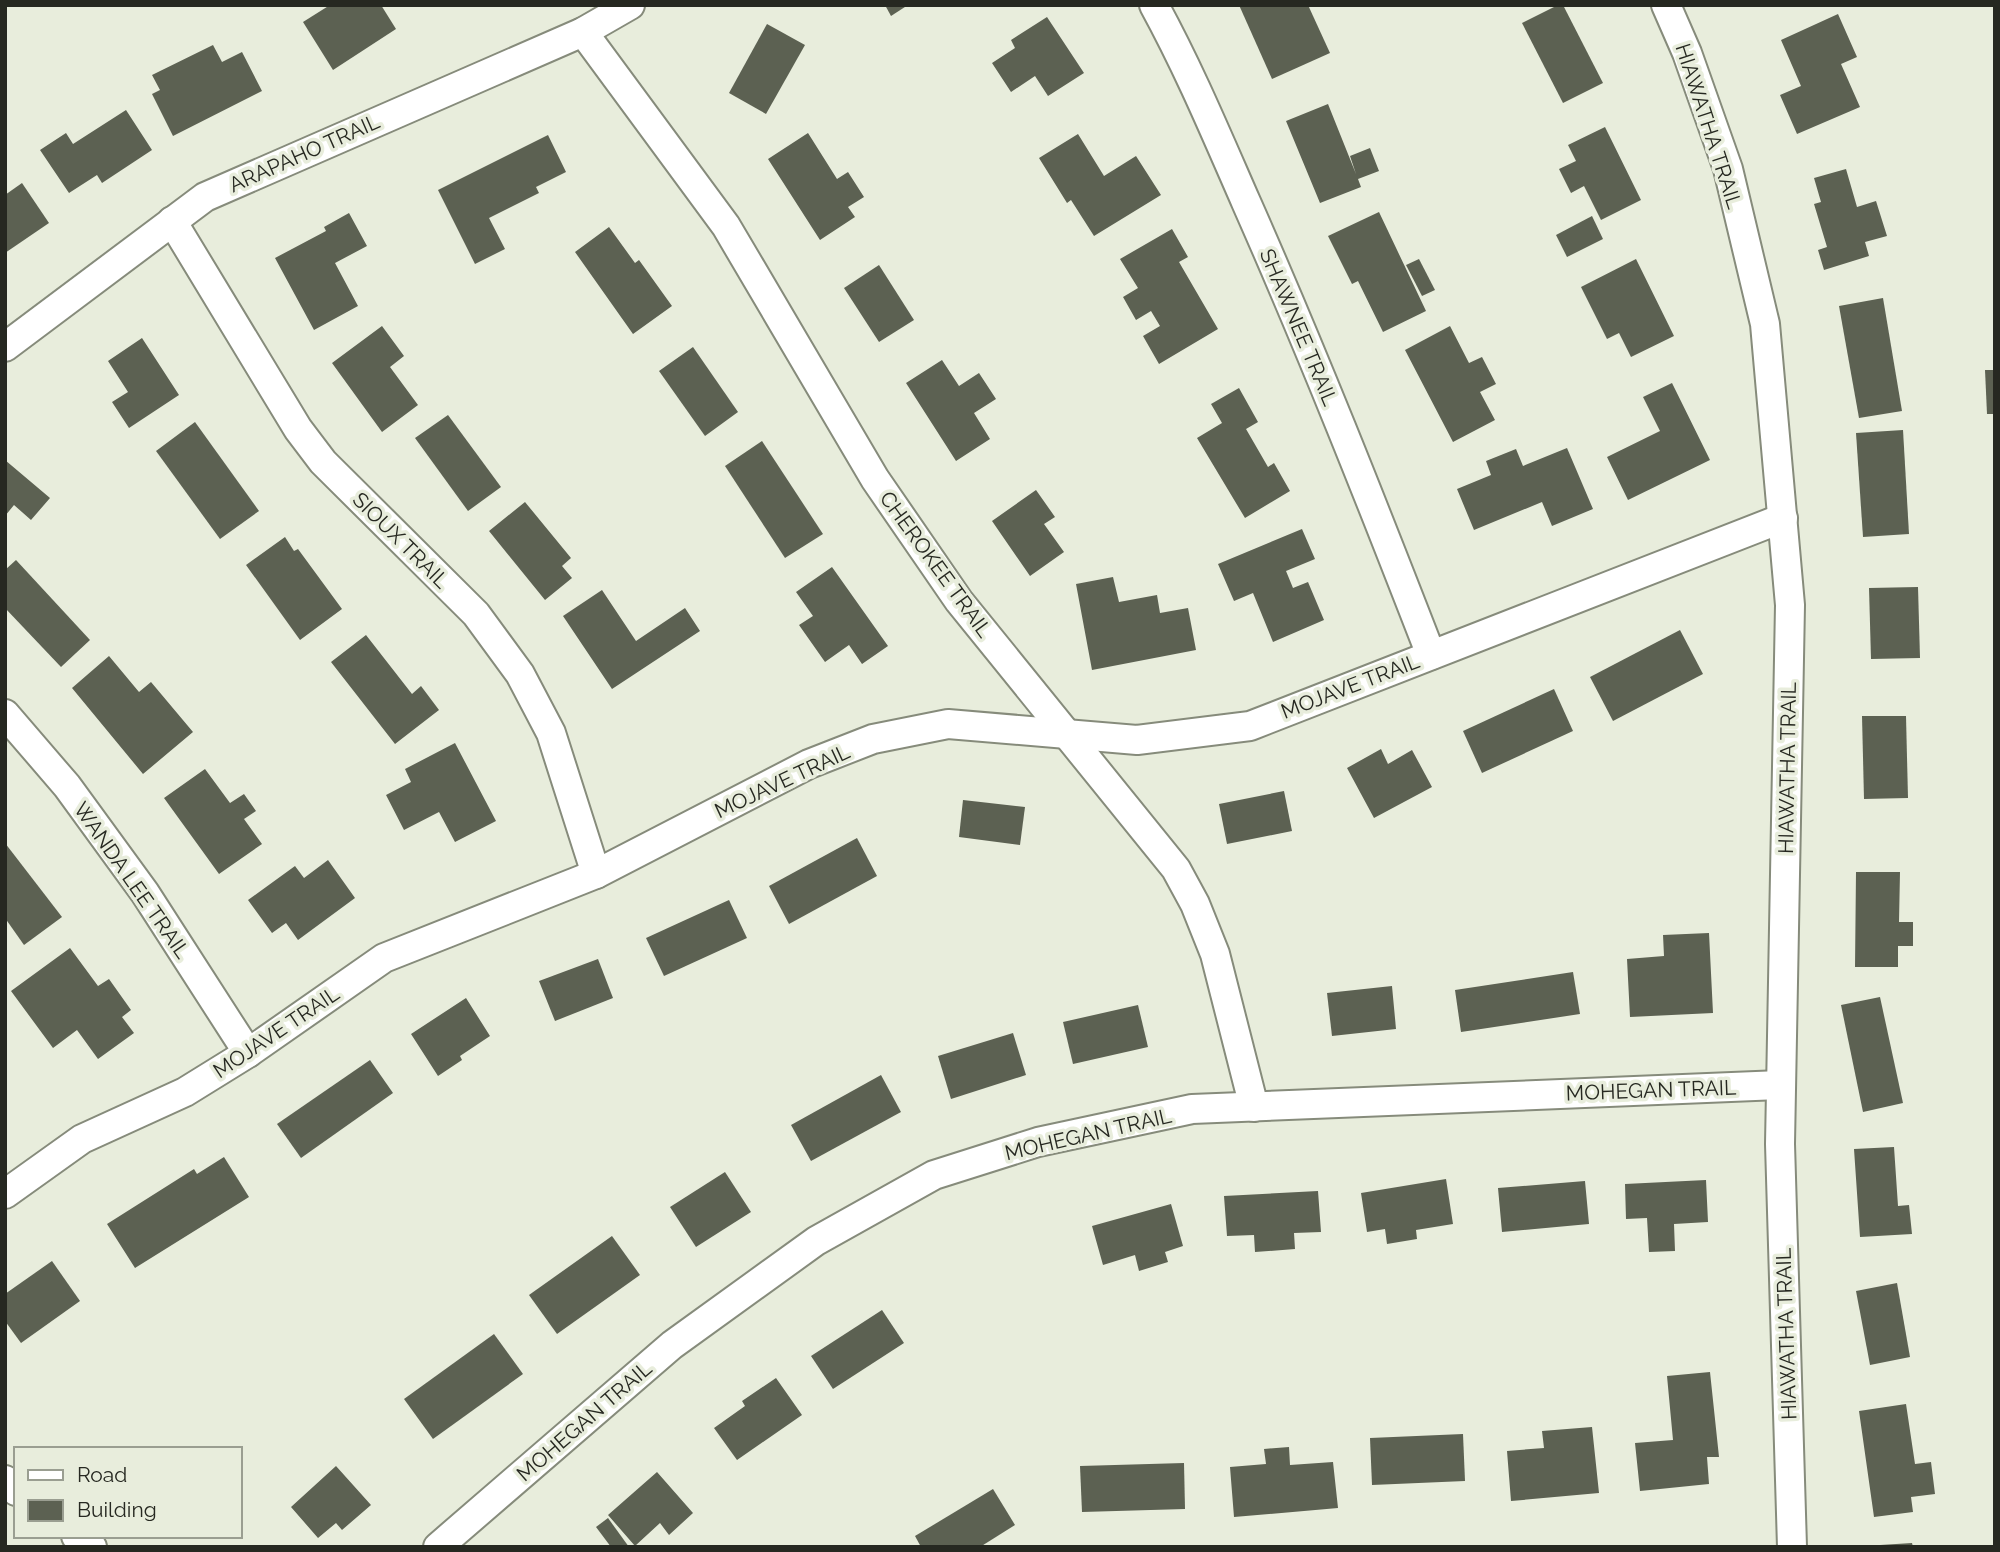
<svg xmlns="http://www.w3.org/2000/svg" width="2000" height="1552" viewBox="0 0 2000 1552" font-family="Raleway,sans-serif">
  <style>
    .building { fill: #5c6152 }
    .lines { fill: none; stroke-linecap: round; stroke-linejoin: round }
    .minor-casing { stroke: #868b7b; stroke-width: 32 }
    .minor { stroke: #fff; stroke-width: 28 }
    .labels { text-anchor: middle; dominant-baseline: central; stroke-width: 7; stroke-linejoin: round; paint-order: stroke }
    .street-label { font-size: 21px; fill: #262821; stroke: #e8eddc }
  </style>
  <rect width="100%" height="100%" fill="#e8eddc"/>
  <!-- building -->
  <g class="building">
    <path d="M330,5H381L396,29L333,70L303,22Z"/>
    <path d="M885,5H908L891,16Z"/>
    <path d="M1239,5H1308L1330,53L1272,79Z"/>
    <path d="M1558,5H1563L1603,83L1563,103L1522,23Z"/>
    <path d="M1838,14L1857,57L1841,64L1860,107L1797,134L1780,95L1801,86L1781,40Z"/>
    <path d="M1047,17L1084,73L1048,96L1035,76L1011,92L992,63L1015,48L1011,40Z"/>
    <path d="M767,24L805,45L766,114L729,93Z"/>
    <path d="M213,45L222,62L242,52L262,91L173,136L152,94L160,90L152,75Z"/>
    <path d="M1328,104L1356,174L1350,156L1370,148L1379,171L1358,179L1361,187L1320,203L1286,121Z"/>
    <path d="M126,110L152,150L102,183L97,175L69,193L40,150L66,133L73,144Z"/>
    <path d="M1605,127L1641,200L1601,220L1584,186L1571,193L1559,169L1576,161L1568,145Z"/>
    <path d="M808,133L837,179L848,172L864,197L848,207L855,217L820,240L768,159Z"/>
    <path d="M1078,134L1104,176L1136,156L1161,195L1094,236L1071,200L1067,203L1039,158Z"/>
    <path d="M548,135L566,172L536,187L539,193L489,218L505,249L475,264L438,190Z"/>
    <path d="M1846,169L1857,207L1876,201L1887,236L1865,242L1869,256L1824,270L1818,250L1827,247L1814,204L1821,202L1814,178Z"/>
    <path d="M22,183L49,223L5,253V195Z"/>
    <path d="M1379,212L1426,311L1383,332L1358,281L1352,284L1328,236Z"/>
    <path d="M349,213L367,246L335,263L358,306L314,330L275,258L326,231L324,227Z"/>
    <path d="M1592,216L1603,239L1567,257L1556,235Z"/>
    <path d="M609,227L635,263L639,260L672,306L633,334L575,252Z"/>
    <path d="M1172,229L1188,257L1179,262L1218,329L1159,364L1143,336L1160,326L1151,311L1136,320L1123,297L1138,288L1120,259Z"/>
    <path d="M1419,259L1435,290L1422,296L1406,265Z"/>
    <path d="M1636,259L1674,336L1631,357L1619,333L1607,339L1581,287Z"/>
    <path d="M879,265L914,320L879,342L844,288Z"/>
    <path d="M1883,298L1902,411L1859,418L1839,306Z"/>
    <path d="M382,326L404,356L390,367L418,405L382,432L332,363Z"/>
    <path d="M1450,326L1469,363L1482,357L1496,384L1480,392L1495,420L1453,442L1405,350Z"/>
    <path d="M142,338L179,395L129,428L112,402L128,392L108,361Z"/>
    <path d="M693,347L738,412L705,436L659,371Z"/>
    <path d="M942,360L959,386L979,373L996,399L974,413L990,439L956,461L906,383Z"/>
    <path d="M1985,370H1995V414H1987Z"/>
    <path d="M1672,383L1710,460L1628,500L1607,457L1660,431L1643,397Z"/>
    <path d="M1239,388L1258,422L1246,429L1268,467L1274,463L1290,491L1245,518L1197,438L1222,423L1211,404Z"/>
    <path d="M448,415L501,487L468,511L415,438Z"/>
    <path d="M195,422L259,511L220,539L156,451Z"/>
    <path d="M1903,430L1909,534L1863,537L1856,433Z"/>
    <path d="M762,441L823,534L785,558L725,466Z"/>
    <path d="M1567,448L1593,509L1552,526L1542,502L1474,530L1457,489L1491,475L1486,461L1516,449L1523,466Z"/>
    <path d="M5,460L50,498L31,520L14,505L5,516Z"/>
    <path d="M1036,490L1055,517L1044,524L1064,552L1030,576L992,521Z"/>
    <path d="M525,502L571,558L562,566L572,578L545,600L489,531Z"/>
    <path d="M1302,529L1315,559L1286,571L1293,588L1308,582L1324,620L1273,642L1253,593L1234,601L1218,564Z"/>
    <path d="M285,537L294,551L298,549L342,609L300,640L246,565Z"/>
    <path d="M16,560L90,640L61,667L5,608V570Z"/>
    <path d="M832,567L888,646L862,664L849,645L825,662L799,625L813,616L796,592Z"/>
    <path d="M1113,577L1119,602L1157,595L1160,613L1188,608L1196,650L1092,670L1076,584Z"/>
    <path d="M1918,587L1920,658L1871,659L1869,588Z"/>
    <path d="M602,590L636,641L685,608L700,631L612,689L563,616Z"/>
    <path d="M1680,630L1703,674L1613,721L1590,677Z"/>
    <path d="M366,635L412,694L421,686L439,710L395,744L331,662Z"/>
    <path d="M109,656L139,692L151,682L193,732L143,774L72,688Z"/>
    <path d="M1554,689L1573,731L1482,773L1463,731Z"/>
    <path d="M1862,716H1906L1908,798L1864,799Z"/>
    <path d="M455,743L496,821L455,842L439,812L404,830L386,795L411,782L405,769Z"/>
    <path d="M1381,749L1388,764L1412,750L1432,787L1374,818L1347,768Z"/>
    <path d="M205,769L230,803L244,794L256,811L244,819L262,844L219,874L164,798Z"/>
    <path d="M1284,791L1292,831L1227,844L1219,804Z"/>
    <path d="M963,800L1025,807L1020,845L959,837Z"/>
    <path d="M857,838L877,876L789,924L769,886Z"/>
    <path d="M5,843L62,917L24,945L5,918Z"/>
    <path d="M328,860L355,898L298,940L286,923L272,933L248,900L295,866L304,878Z"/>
    <path d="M1856,872H1900L1899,922H1913V946H1898V967H1855Z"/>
    <path d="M729,900L747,938L664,976L646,938Z"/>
    <path d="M1709,933L1713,1013L1630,1017L1627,959L1664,956L1663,935Z"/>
    <path d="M70,948L98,986L109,979L131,1010L122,1017L134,1033L98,1059L77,1030L53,1048L11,991Z"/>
    <path d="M598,959L613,998L555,1021L539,981Z"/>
    <path d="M1573,972L1580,1014L1461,1032L1455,990Z"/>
    <path d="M1392,986L1396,1029L1332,1036L1327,993Z"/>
    <path d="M1880,997L1903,1103L1863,1112L1841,1005Z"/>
    <path d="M466,998L490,1036L460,1056L462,1060L438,1076L411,1034Z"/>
    <path d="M1138,1005L1148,1047L1073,1064L1063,1022Z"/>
    <path d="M1013,1033L1026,1075L951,1099L938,1056Z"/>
    <path d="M370,1060L393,1093L301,1158L277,1124Z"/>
    <path d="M881,1075L901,1112L811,1161L791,1125Z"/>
    <path d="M1894,1147L1898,1206L1909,1205L1912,1234L1860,1237L1854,1149Z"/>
    <path d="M224,1157L249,1197L135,1268L107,1224L194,1169L197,1174Z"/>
    <path d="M725,1172L751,1212L696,1247L670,1207Z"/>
    <path d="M1446,1179L1453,1224L1416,1230L1417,1239L1387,1244L1385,1229L1367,1232L1361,1193Z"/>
    <path d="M1706,1180L1708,1222L1674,1224L1675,1251L1649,1252L1647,1218L1626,1219L1625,1184Z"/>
    <path d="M1585,1181L1589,1224L1502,1232L1498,1188Z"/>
    <path d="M1318,1191L1321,1232L1294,1233L1295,1249L1255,1252L1254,1235L1227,1236L1224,1196Z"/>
    <path d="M1171,1204L1183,1246L1165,1252L1168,1262L1139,1271L1135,1255L1103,1265L1092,1226Z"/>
    <path d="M612,1236L640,1275L557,1334L529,1295Z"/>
    <path d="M52,1261L80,1301L21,1343L5,1321V1294Z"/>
    <path d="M1897,1283L1910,1357L1870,1365L1856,1291Z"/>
    <path d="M882,1310L904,1343L833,1389L811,1356Z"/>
    <path d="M494,1334L523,1374L433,1439L404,1399Z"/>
    <path d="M1710,1372L1719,1457H1707L1709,1484L1640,1491L1635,1443L1673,1440L1667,1376Z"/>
    <path d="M776,1378L802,1415L737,1460L714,1428L745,1406L742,1401Z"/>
    <path d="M1906,1404L1915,1464L1931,1462L1935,1494L1911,1497L1913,1512L1874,1517L1859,1411Z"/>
    <path d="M1592,1427L1599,1493L1511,1501L1507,1451L1544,1448L1542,1431Z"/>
    <path d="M1463,1434L1465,1481L1372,1485L1370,1438Z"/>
    <path d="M1289,1447L1290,1465L1333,1462L1338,1508L1234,1517L1230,1467L1266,1464L1264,1449Z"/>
    <path d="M1184,1463L1185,1509L1082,1512L1080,1466Z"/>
    <path d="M336,1466L371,1505L342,1530L336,1523L318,1538L291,1507Z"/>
    <path d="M657,1472L693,1513L669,1535L660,1523L635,1546L608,1515Z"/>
    <path d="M993,1489L1015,1525L980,1547H921L915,1536Z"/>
    <path d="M608,1518L629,1547H611L596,1527Z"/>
    <path d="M1912,1543L1913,1547H1880V1545Z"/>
  </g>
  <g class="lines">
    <!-- minor casing -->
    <g class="minor-casing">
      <g id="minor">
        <path d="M1154,5C1189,69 1217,136 1246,202C1312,351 1372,503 1431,655"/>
        <path d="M1666,5L1687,53L1728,169L1765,324L1790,605L1780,1144L1792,1547"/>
        <path d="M583,32L726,226L875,479L959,601L1176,869L1195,904L1215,954L1254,1107"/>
        <path d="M172,221L298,429L323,462L476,614L520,674L551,733L596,874"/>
        <path d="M5,347L205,197L583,32L630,5"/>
        <path d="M5,714L67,786L145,893L248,1053"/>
        <path d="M5,1194L82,1139L185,1092L248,1053L384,958L596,874L809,764L873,739L948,724L1137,740L1250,726L1783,518"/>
        <path d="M5,1480L16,1491"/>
        <path d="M76,1536L92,1547"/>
        <path d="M438,1547L672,1345L816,1241L934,1175L1038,1142L1192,1109L1781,1085"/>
      </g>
    </g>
    <!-- minor -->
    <use href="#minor" class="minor"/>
  </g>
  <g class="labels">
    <!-- street labels -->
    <g class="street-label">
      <text transform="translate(1709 126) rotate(72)">HIAWATHA TRAIL</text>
      <text transform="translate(304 153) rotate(-24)">ARAPAHO TRAIL</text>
      <text transform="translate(1299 327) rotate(67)">SHAWNEE TRAIL</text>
      <text transform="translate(401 540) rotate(45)">SIOUX TRAIL</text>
      <text transform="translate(936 564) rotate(54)">CHEROKEE TRAIL</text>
      <text transform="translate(1350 686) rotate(-21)">MOJAVE TRAIL</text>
      <text transform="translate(1787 768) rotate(-89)">HIAWATHA TRAIL</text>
      <text transform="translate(782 781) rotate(-25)">MOJAVE TRAIL</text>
      <text transform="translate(132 880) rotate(55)">WANDA LEE TRAIL</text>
      <text transform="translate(276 1032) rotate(-34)">MOJAVE TRAIL</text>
      <text transform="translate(1651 1090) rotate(-2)">MOHEGAN TRAIL</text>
      <text transform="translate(1088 1134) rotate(-13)">MOHEGAN TRAIL</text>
      <text transform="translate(1786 1334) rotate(-92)">HIAWATHA TRAIL</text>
      <text transform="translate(584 1421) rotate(-41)">MOHEGAN TRAIL</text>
    </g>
  </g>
  <!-- border -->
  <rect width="2000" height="1552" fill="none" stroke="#262821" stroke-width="14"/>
  <!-- legend -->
  <rect x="14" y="1447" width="228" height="91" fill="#e8eddc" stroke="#9a9e91" stroke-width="2"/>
  <rect x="28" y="1470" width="35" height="10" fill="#ffffff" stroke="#9a9e91" stroke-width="2"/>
  <text x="77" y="1482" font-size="21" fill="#262821">Road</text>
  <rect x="28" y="1500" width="35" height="21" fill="#5c6152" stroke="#9a9e91" stroke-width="2"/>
  <text x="77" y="1517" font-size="21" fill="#262821">Building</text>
</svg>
